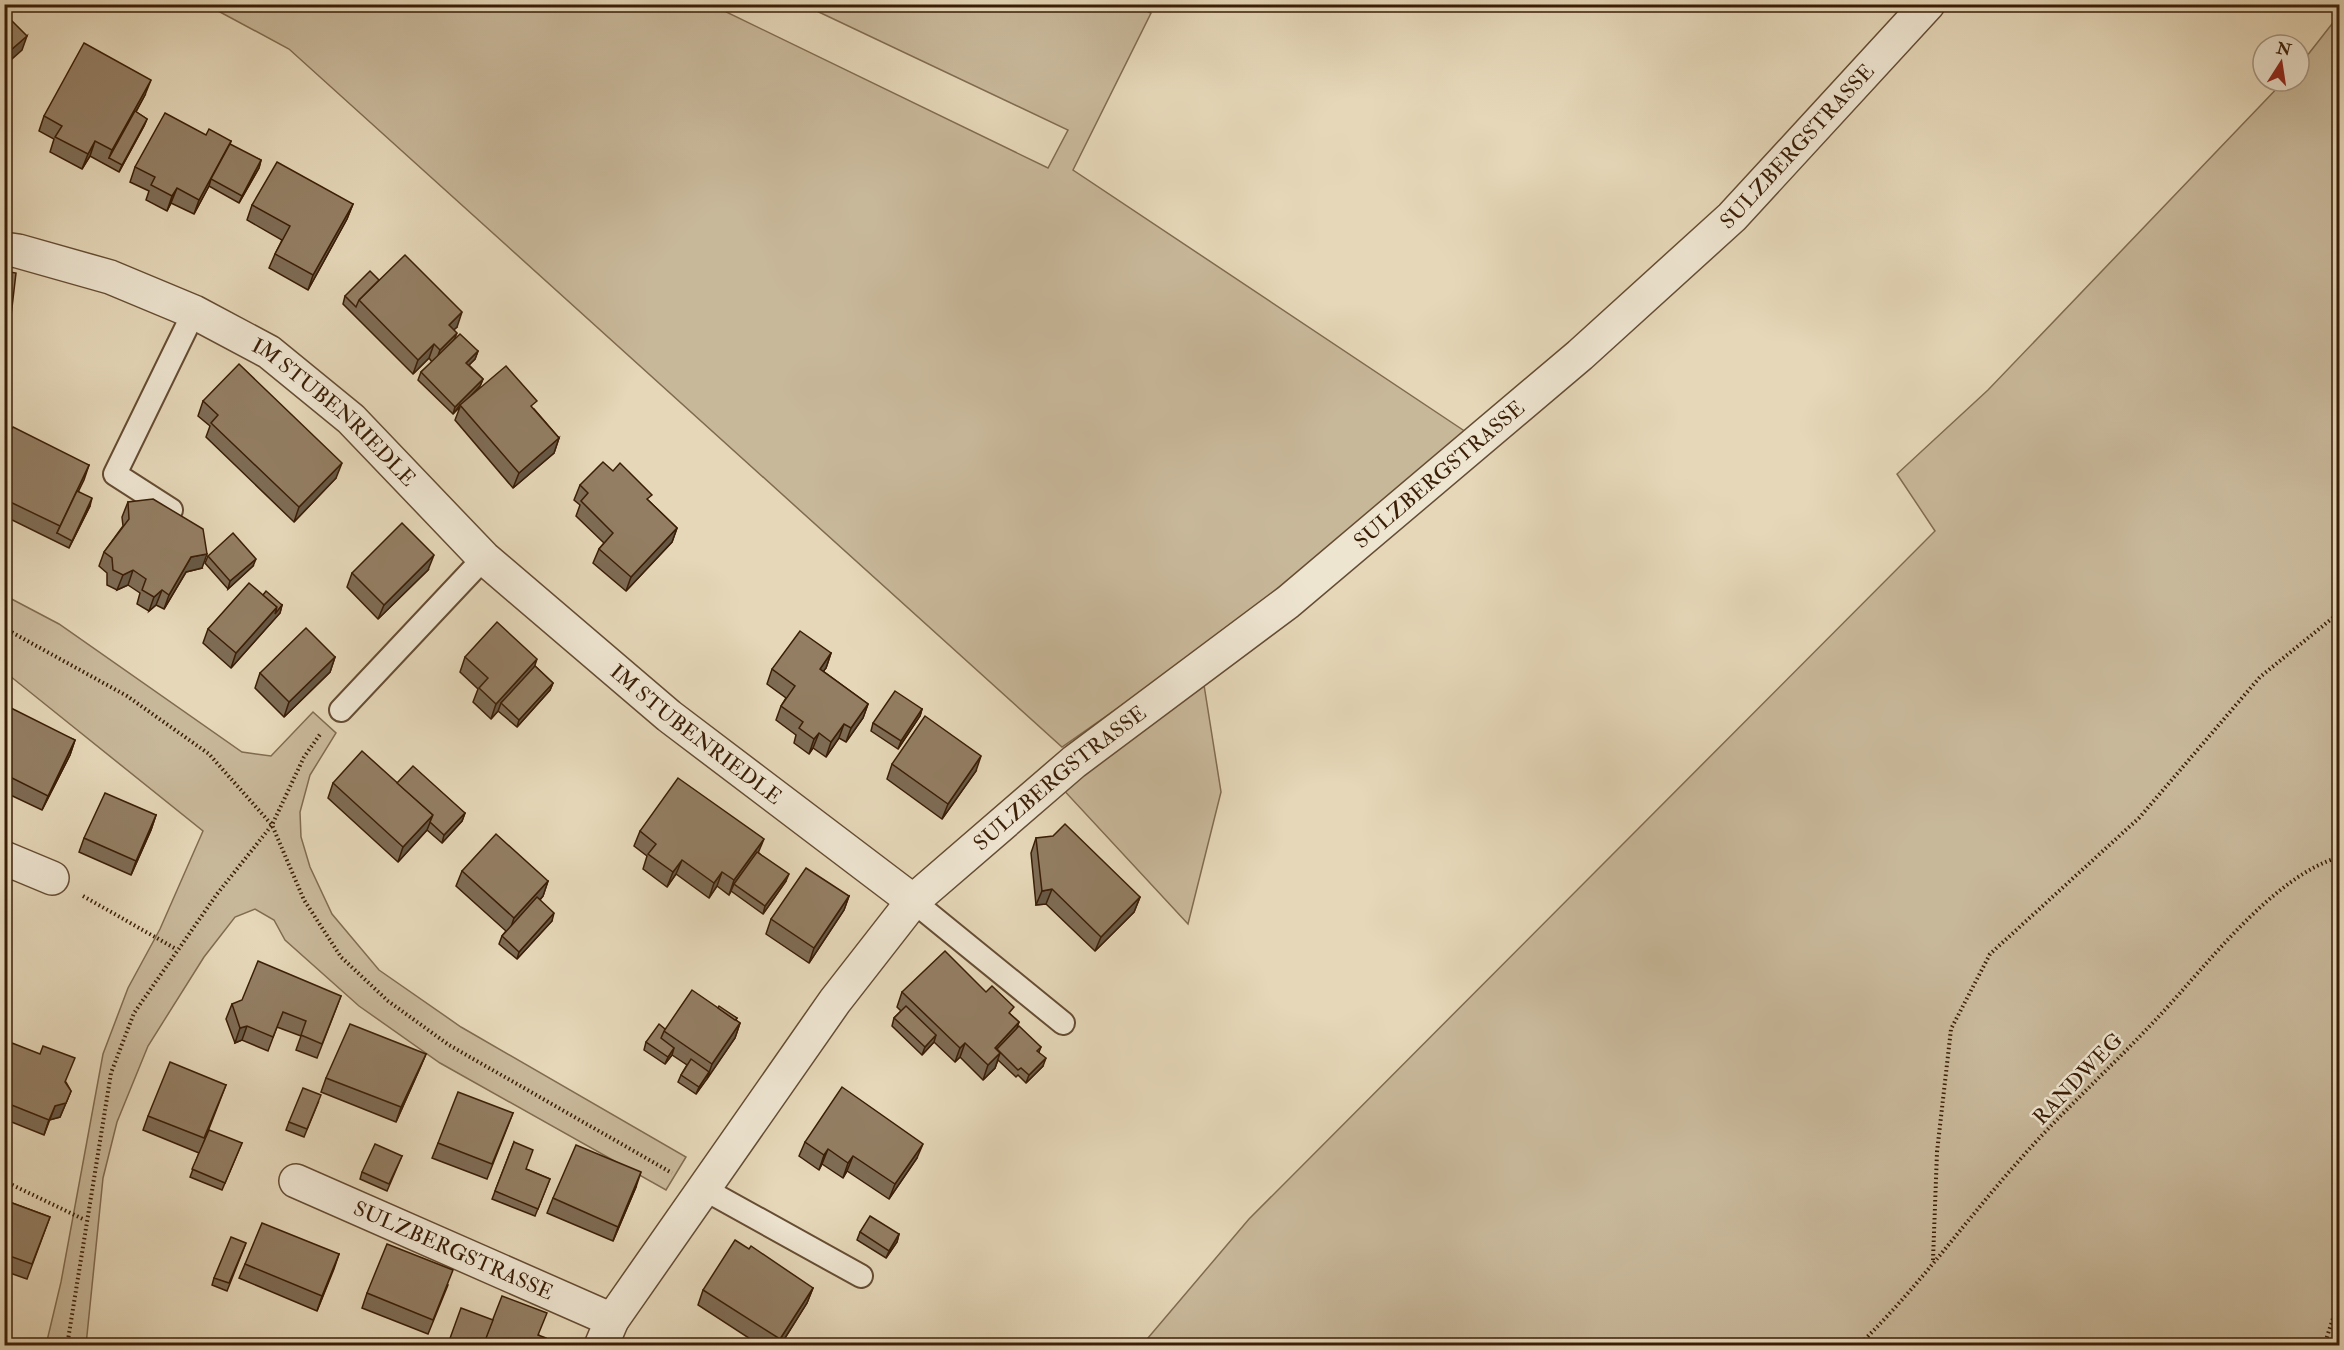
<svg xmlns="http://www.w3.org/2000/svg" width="2344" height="1350" viewBox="0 0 2344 1350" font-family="'IM FELL Double Pica',serif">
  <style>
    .green { fill: #c8b89a; stroke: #816b50; stroke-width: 1.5 }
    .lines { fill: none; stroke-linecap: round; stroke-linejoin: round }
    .lane-casing { stroke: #654c32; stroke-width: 26 }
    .street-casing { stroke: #654c32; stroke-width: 36 }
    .path { stroke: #3a1e06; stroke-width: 4; stroke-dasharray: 1.5 3; stroke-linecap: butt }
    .lane { stroke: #eee5d1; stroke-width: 22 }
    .street { stroke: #eee5d1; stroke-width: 33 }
    .wall { fill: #7e6c55; stroke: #3a1e06; stroke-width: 1.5 }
    .shaded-wall { fill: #675845; stroke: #3a1e06; stroke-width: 1.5 }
    .building { fill: #937e63; stroke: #3a1e06; stroke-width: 1.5 }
    .labels { text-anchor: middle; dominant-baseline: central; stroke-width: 5; stroke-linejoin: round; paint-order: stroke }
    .street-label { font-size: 21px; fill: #3a1e06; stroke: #eee5d1 }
  </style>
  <rect width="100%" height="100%" fill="#e5d7b8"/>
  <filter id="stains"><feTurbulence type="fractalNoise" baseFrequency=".00333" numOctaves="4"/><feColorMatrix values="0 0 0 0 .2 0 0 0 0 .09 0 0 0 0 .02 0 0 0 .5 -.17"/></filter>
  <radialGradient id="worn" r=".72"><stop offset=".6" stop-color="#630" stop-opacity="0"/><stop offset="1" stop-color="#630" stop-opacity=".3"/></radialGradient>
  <!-- green -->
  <g class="green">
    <path d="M207,5H712L1048,168L1068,130L804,5H1133L1151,13L1073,170L1469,434L1291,587L1062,747L289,49Z"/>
    <path d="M2339,15V1345H1142L1249,1219L1935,531L1897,474L1988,390L2284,81H2299V66Z"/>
    <path d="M4,595L59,624L242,752L271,756L313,712L336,733L310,775L300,812L301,837L310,867L332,914L379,970L461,1027L686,1157L666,1190L440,1063L359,1006L285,940L274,920L255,909L235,917L204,957L148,1046L117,1122L103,1178L86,1345H46L61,1282L103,1054L128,988L160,929L203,831L5,672Z"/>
    <path d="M1204,685L1221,792L1188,924L1058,784Z"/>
  </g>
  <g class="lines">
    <!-- lane casing -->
    <g class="lane-casing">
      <g id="lane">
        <path d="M171,510L115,474L194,312"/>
        <path d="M341,710L484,558"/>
        <path d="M913,901L1063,1023"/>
        <path d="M704,1189L861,1276"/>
      </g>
    </g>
    <!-- street casing -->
    <g class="street-casing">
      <g id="street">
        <path id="s1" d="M4,249L18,251L110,277L194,312L269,352L351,419L484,558L669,716L913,901"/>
        <path d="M4,858L52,878"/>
        <path id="s2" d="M296,1181L612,1320"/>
        <path id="s3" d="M601,1346L612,1320L835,1001L913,901L1074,762L1288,602L1580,355L1732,217L1928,4"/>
      </g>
    </g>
    <!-- path -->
    <g class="path">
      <path d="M4,628L127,696L209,754L272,825L304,900L341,957L388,1001L449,1045L672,1173"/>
      <path d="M83,896L176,949"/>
      <path d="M4,1181L85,1220"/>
      <path d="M1933,1260L1937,1152L1951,1029L1990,954L2139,818L2260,677L2340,612"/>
      <path d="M67,1346L111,1073L134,1013L217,894L272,825L304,757L321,733"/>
      <path d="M1858,1346C1916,1290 1963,1224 2016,1164C2061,1112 2114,1065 2161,1014C2207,965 2274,875 2340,857"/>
      <path d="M2324,1346L2340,1297"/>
    </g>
    <!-- lane -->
    <use href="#lane" class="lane"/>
    <!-- street -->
    <use href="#street" class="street"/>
  </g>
  <!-- wall -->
  <g class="wall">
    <path d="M145,95L136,112L147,119L144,126L119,172L90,156L82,169L50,152L54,139L39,131L44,116Z"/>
    <path d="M206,135L231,141L229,147L261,160L259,168L239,203L209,186L194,214L171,203L167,211L146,200L149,191L130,182L135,167Z"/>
    <path d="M353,204L347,219L308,290L269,268L275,254L282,240L247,220L252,205Z"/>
    <path d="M379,280L457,327L453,330L454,340L478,351L475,359L469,365L483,379L480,386L468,399L534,409L559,438L554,453L513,488L455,420L460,407L453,414L418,380L421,372L432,362L429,358L413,374L343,304L345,296Z"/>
    <path d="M203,401L336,478L294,522L206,437L210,426L198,416Z"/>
    <path d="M4,444L89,465L78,491L90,506L69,548L4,516Z"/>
    <path d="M613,471L649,501L677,528L672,542L626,591L593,563L599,549L604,543L576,516L580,505L574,500L580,485Z"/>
    <path d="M128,502L202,568L186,572L164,609L156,605L149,611L137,604L140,593L128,585L117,590L107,585V573L99,566L104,552L123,526L122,517Z"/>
    <path d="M208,556L253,566L228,589L205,563Z"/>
    <path d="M428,570L378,619L347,587L352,573Z"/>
    <path d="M263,595L282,605L280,613L231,668L203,643L208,629Z"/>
    <path d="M831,653L826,668L823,671L868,704L863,718L846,742L839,738L826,757L813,748L809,754L794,743L796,735L776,720L781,706L786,698L767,684L772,669Z"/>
    <path d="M335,657L330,672L284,717L255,688L260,673Z"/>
    <path d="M465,657L535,666L553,683L550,690L517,727L498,711L491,719L473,702L478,689L460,672Z"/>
    <path d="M922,709L920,716L898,749L871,731L873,723Z"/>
    <path d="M4,711L75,740L70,755L42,810L4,792Z"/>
    <path d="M892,764L976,771L942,819L887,779Z"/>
    <path d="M333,783H397L465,813L462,821L442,843L427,830L398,862L328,798Z"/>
    <path d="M156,815L151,830L131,875L79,852L84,838Z"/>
    <path d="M640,831L759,853L786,881L763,914L731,891L729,895L717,886L709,898L676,874L667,887L643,869L647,856L634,846Z"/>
    <path d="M1036,838L1140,897L1134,912L1095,951L1046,904L1036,905L1031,853Z"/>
    <path d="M462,871L548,881L543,896L540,900L552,921L517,959L499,944L502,936L506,931L456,886Z"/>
    <path d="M849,896L844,910L809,963L766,934L771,919Z"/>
    <path d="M902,992H986L1019,1022L1016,1029L1041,1047L1039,1052L1043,1066L1026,1083L1018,1075L1016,1077L998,1060L995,1068L983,1080L960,1057L955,1062L934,1042L922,1055L892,1026L894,1018L901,1011L897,1007Z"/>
    <path d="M341,996L317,1058L296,1050L301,1036L277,1027L268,1051L242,1040L235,1043L226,1019L232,1004Z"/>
    <path d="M718,1008L737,1018L736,1020L740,1023L735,1038L696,1094L678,1082L681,1075L687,1065L672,1055L665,1064L644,1050L646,1042L665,1029Z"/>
    <path d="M426,1054L420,1068L396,1122L321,1092L326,1078Z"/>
    <path d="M4,1062L66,1082L71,1091L60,1117L49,1120L44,1135L4,1119Z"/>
    <path d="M226,1085L200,1152L242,1143L222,1190L190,1177L199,1153L143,1130L148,1116Z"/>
    <path d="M318,1103L304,1137L286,1130L289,1122Z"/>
    <path d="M513,1113L487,1179L432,1158L438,1143Z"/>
    <path d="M514,1142L526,1169L550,1179L535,1216L492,1199Z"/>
    <path d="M805,1142L917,1158L889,1199L847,1171L843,1178L822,1164L819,1170L799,1156Z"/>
    <path d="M402,1156L387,1191L360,1179L362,1172Z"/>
    <path d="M636,1187L613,1241L547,1213L553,1198Z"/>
    <path d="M4,1200L50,1217L27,1279L4,1271Z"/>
    <path d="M860,1232L899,1234L897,1242L886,1258L857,1240Z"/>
    <path d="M246,1243L227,1291L212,1285L214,1278Z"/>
    <path d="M339,1254L317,1311L239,1278L245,1264Z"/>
    <path d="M448,1285L428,1334L362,1308L367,1293Z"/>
    <path d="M813,1288L807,1303L780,1346H761L698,1305L703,1290Z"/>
    <path d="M493,1320L539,1335L543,1346H447L449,1341Z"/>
  </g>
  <!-- shaded-wall -->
  <g class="shaded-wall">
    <path d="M27,36L22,50L4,66V56Z"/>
    <path d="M151,80L145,95L110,158H109L112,150Z"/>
    <path d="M147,119L144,126L119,172L122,165Z"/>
    <path d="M95,141L90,156L82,169L88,154Z"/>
    <path d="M231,141L225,156L211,179L209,186L194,214L199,200Z"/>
    <path d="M261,160L259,168L239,203L242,196Z"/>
    <path d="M177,188L171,203L167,211L172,196Z"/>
    <path d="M353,204L347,219L308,290L313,275Z"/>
    <path d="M462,312L457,327L443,340L449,325Z"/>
    <path d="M4,315L11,316L9,323H4Z"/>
    <path d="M457,333L451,348L435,364L440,350Z"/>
    <path d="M434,344L429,358L413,374L418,360Z"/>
    <path d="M478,351L475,359L464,370L466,363Z"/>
    <path d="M483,379L480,386L461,406L460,405L453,414L455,407Z"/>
    <path d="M559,438L554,453L513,488L519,473Z"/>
    <path d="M342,463L336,478L294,522L299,507Z"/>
    <path d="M89,465L84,480L58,533H57L60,526Z"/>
    <path d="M92,498L90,506L69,548L72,541Z"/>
    <path d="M677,528L672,542L626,591L631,577Z"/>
    <path d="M207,554L202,568L186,572L164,609L169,595L191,557Z"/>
    <path d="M434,555L428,570L378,619L384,605Z"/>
    <path d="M256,559L253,566L228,589L230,581Z"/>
    <path d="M133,570L128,585L117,590L123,575Z"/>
    <path d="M162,590L156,605L149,611L154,597Z"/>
    <path d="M282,605L280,613L231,668L236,653L277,607Z"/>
    <path d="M831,653L826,668L814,684L820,669Z"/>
    <path d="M335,657L330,672L284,717L289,702Z"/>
    <path d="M537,659L532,674L501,703L498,711L491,719L496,704Z"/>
    <path d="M553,683L550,690L517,727L519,720Z"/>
    <path d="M868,704L863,718L846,742L851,728Z"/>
    <path d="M922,709L920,716L898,749L901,741Z"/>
    <path d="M844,724L839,738L826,757L831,742Z"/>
    <path d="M819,733L813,748L809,754L814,739Z"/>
    <path d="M75,740L70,755L42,810L48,796Z"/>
    <path d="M981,756L976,771L942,819L948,804Z"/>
    <path d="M465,813L462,821L442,843L444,835Z"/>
    <path d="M156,815L151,830L131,875L136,861Z"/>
    <path d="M433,815L427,830L398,862L403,847Z"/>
    <path d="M764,839L758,853L734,884L731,891L729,895L734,880Z"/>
    <path d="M682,860L676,874L667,887L673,872Z"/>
    <path d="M722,872L717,886L709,898L714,883Z"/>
    <path d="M789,874L786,881L763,914L765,906Z"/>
    <path d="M548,881L543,896L509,933L514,918Z"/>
    <path d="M1052,889L1046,904L1036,905L1042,891Z"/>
    <path d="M849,896L844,910L809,963L814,948Z"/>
    <path d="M1140,897L1134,912L1095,951L1101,937Z"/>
    <path d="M554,913L552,921L517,959L519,952Z"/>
    <path d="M1019,1022L1014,1037L997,1049L995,1048Z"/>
    <path d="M740,1023L735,1038L707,1079L712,1064Z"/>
    <path d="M247,1026L242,1040L235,1043L240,1028Z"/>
    <path d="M936,1035L934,1042L922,1055L925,1047Z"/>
    <path d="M965,1043L960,1057L955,1062L960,1048Z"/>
    <path d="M674,1048L672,1055L665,1064L668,1057Z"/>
    <path d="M1000,1053L995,1068L983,1080L988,1065Z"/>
    <path d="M426,1054L420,1068L396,1122L401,1107Z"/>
    <path d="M1046,1058L1043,1066L1026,1083L1029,1075Z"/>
    <path d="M709,1072L707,1079L696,1094L699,1087Z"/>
    <path d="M71,1091L60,1117L49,1120L44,1135L55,1106Z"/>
    <path d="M923,1144L917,1158L889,1199L895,1184Z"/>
    <path d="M828,1149L822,1164L819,1170L824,1155Z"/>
    <path d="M853,1156L847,1171L843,1178L848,1163Z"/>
    <path d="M641,1172L636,1187L613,1241L618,1227Z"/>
    <path d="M899,1234L897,1242L886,1258L889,1251Z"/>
    <path d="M339,1254L334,1269L317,1311L322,1296Z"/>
    <path d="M813,1288L807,1303L780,1346H778L780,1339Z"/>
  </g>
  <!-- building -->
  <g class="building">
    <path d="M4,13L27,36L4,56Z"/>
    <path d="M84,43L151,80L112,150L95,141L88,154L55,137L62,126L44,116Z"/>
    <path d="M135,111L147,119L122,165L109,158Z"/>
    <path d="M165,113L206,135L209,129L231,141L199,200L177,188L172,196L151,185L155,177L135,167Z"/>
    <path d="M230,144L261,160L242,196L211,179Z"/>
    <path d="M277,162L353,204L313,275L275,254L290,226L252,205Z"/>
    <path d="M405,255L462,312L449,325L457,333L440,350L434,344L418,360L359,300Z"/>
    <path d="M4,271L16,273L11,316L4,315Z"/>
    <path d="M370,271L379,280L359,300L356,307L345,296Z"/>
    <path d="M460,334L478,351L466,363L483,379L455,407L421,372Z"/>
    <path d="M239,364L342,463L299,507L211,423L218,415L203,401Z"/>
    <path d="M506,366L537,401L531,406L559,438L519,473L460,405Z"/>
    <path d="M13,427L89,465L60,526L4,499V444Z"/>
    <path d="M603,462L613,471L620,463L652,495L647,499L677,528L631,577L599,549L613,533L581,501L588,493L580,485Z"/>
    <path d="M77,491L92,498L72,541L57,533Z"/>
    <path d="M153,499L203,529L207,554L191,557L169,595L162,590L154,597L142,590L146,579L133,570L123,575L113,570L112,558L104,552L129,519L128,502Z"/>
    <path d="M402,523L434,555L384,605L352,573Z"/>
    <path d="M233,533L256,559L230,581L208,556Z"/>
    <path d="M249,583L277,607L236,653L208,629Z"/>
    <path d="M266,591L282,605L275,614L277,607L263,595Z"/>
    <path d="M497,622L537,659L496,704L479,688L488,678L465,657Z"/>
    <path d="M306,628L335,657L289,702L260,673Z"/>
    <path d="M800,631L831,653L820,669L868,704L851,728L844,724L831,742L819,733L814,739L799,728L803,722L781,706L795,686L772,669Z"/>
    <path d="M535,666L553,683L519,720L501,703Z"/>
    <path d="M895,691L922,709L901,741L873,723Z"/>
    <path d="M7,706L75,740L48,796L4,774V711Z"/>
    <path d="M925,716L981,756L948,804L892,764Z"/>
    <path d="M362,751L433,815L403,847L333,783Z"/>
    <path d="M413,766L465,813L444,835L430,822L433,815L397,783Z"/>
    <path d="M678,778L764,839L734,880L722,872L714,883L682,860L673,872L648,854L656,844L640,831Z"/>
    <path d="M105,793L156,815L136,861L84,838Z"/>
    <path d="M1065,824L1140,897L1101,937L1052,889L1042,891L1036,838L1053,836Z"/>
    <path d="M496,834L548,881L514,918L462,871Z"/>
    <path d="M757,852L789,874L765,906L734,884Z"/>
    <path d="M806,868L849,896L814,948L771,919Z"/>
    <path d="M537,897L554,913L519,952L502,936Z"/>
    <path d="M945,951L986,992L992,986L1014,1007L1009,1013L1019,1022L995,1048L1000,1053L988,1065L965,1043L960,1048L902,992Z"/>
    <path d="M258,961L341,996L322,1044L301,1035L306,1021L283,1012L273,1037L247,1026L240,1028L232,1004L242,1000Z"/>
    <path d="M692,990L740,1023L712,1064L664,1031Z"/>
    <path d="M719,1006L737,1018L735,1020L718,1008Z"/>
    <path d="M906,1006L936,1035L925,1047L894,1018Z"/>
    <path d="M350,1024L426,1054L401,1107L326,1078Z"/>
    <path d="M659,1024L665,1029L661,1038L674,1048L668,1057L646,1042Z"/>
    <path d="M1019,1026L1041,1047L1037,1051L1046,1058L1029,1075L1021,1068L1018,1070L997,1049Z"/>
    <path d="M12,1043L40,1054L43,1046L75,1058L65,1082L71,1091L66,1103L55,1106L49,1120L4,1102V1062Z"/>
    <path d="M691,1059L709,1072L699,1087L681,1075Z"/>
    <path d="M170,1062L226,1085L204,1138L148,1116Z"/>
    <path d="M842,1087L923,1144L895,1184L853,1156L848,1163L828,1149L824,1155L805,1142Z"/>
    <path d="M303,1088L321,1095L307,1129L289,1122Z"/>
    <path d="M458,1092L513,1113L492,1164L438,1143Z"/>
    <path d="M209,1130L242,1143L225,1183L192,1169Z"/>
    <path d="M514,1142L533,1150L526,1169L550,1179L538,1209L495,1191Z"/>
    <path d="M375,1144L402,1156L389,1184L362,1172Z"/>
    <path d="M576,1145L641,1172L618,1227L553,1198Z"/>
    <path d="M4,1200L50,1217L32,1264L4,1254Z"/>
    <path d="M870,1216L899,1234L889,1251L860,1232Z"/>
    <path d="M262,1223L339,1254L322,1296L245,1264Z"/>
    <path d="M231,1237L246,1243L229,1283L214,1278Z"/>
    <path d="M735,1240L749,1249L751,1246L813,1288L780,1339L703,1290Z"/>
    <path d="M387,1244L453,1270L433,1320L367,1293Z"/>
    <path d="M502,1296L547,1313L538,1335L546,1338L542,1346H493L484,1342Z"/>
    <path d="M461,1308L493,1320L483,1346H461L449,1341Z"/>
  </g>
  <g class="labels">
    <!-- street labels -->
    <g class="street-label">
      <text stroke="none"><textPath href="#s3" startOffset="1708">SULZBERGSTRASSE</textPath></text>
      <text stroke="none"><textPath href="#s1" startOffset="374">IM STUBENRIEDLE</textPath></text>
      <text stroke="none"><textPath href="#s3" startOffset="1222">SULZBERGSTRASSE</textPath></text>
      <text stroke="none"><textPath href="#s1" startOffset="860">IM STUBENRIEDLE</textPath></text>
      <text stroke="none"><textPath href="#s3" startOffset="736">SULZBERGSTRASSE</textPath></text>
      <text transform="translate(2078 1079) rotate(-46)">RANDWEG</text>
      <text stroke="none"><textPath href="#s2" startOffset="172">SULZBERGSTRASSE</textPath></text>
    </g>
  </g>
  <!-- margin -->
  <rect width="2344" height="1350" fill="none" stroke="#e5d7b8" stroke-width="24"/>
  <rect x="6" y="6" width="2332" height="1338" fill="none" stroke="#3a1e06" stroke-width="3"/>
  <rect x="12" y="12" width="2320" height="1326" fill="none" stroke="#3a1e06" stroke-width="1.5"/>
  <!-- north arrow -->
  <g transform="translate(2281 63) rotate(12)"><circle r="28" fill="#eee5d1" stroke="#a69580" stroke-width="1.5"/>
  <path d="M0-4.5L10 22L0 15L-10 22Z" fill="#8f2418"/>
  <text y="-9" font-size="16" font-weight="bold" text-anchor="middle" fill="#3a1e06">N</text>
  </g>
  <rect width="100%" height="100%" filter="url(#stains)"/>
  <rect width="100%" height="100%" fill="url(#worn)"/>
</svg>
